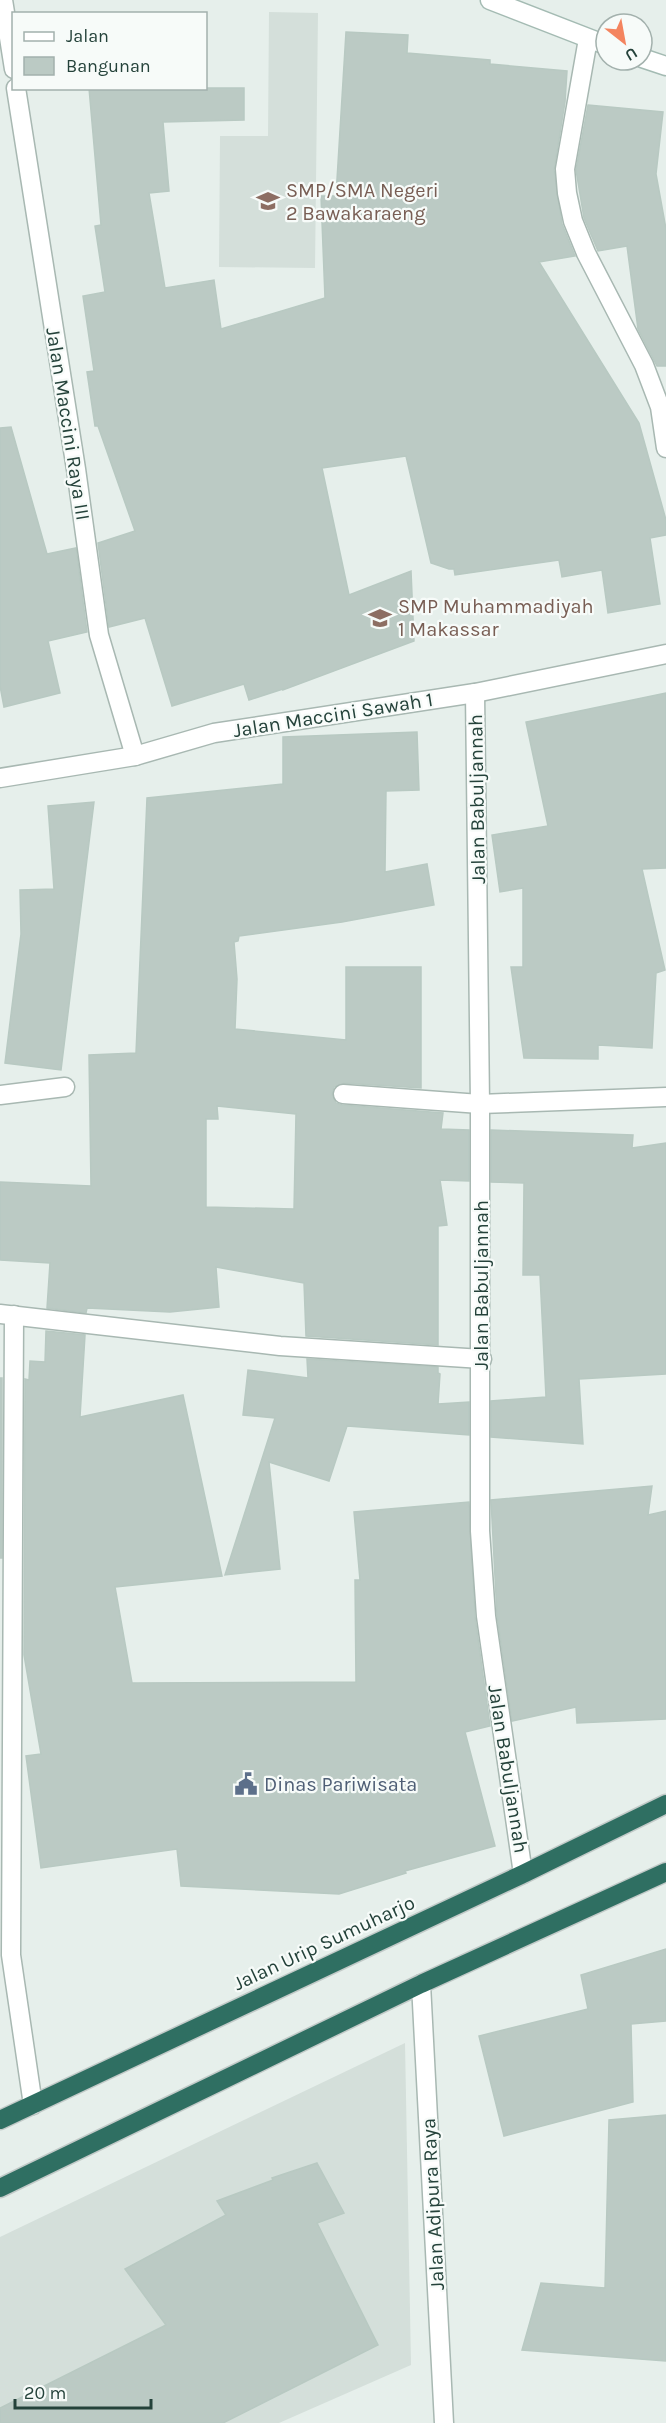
<svg xmlns="http://www.w3.org/2000/svg" width="666" height="2423" viewBox="0 0 666 2423" font-family="Karla,sans-serif">
  <style>
    .built { fill: #d4dfda }
    .building { fill: #bbcac4; stroke: #b8c9c2; stroke-width: 1.5; fill-rule: evenodd }
    .lines { fill: none; stroke-linecap: round; stroke-linejoin: round }
    .street-casing { stroke: #a8b8b2; stroke-width: 21 }
    .secondary-casing { stroke: #a4bbb3; stroke-width: 21 }
    .highway-casing { stroke: #c2cac8; stroke-width: 21 }
    .street { stroke: #fff; stroke-width: 18 }
    .secondary { stroke: #fff; stroke-width: 18 }
    .highway { stroke: #2f6f62; stroke-width: 18 }
    .labels { text-anchor: middle; dominant-baseline: central; stroke-width: 4.5; stroke-linejoin: round; paint-order: stroke }
    .education-label { font-size: 20px; fill: #785e54; stroke: #f7fbf9; text-anchor: start }
    .street-label { font-size: 20px; fill: #24423a; stroke: #f7fbf9 }
    .service-label { font-size: 20px; fill: #4e5e75; stroke: #f7fbf9; text-anchor: start }
  </style>
  <rect width="100%" height="100%" fill="#e6efeb"/>
  <!-- built -->
  <g class="built">
    <path d="M269,12L318,13L315,268L219,267L220,136H268Z"/>
    <path d="M405,2043L411,2365L279,2423H0V2237Z"/>
  </g>
  <!-- building -->
  <g class="building">
    <path d="M346,32L408,35L407,53L490,60V64L567,71L565,102L554,170L562,224L575,256L539,262L639,423L666,520V535L650,538L660,604L608,613L602,570L562,577L559,560L455,575L454,569H449L431,563L406,456L322,468L349,595L411,571L414,641L283,690V689L249,700L244,684L172,706L145,618L109,627L98,543L135,531L98,426H95L87,372L94,371L83,296L105,292L95,226L101,225L89,88H244V120L163,122L169,191L149,193L165,288L214,280L221,329L325,298L321,196H336Z"/>
    <path d="M588,105L663,112L656,174L666,229V366H657L638,329L627,246L598,251L584,218L576,170Z"/>
    <path d="M11,427L47,554L76,548L87,632L48,641L60,693L4,707L0,686V428Z"/>
    <path d="M666,693V868L642,869L665,970L656,973L652,1048L598,1045V1059L524,1058L511,967H523V888L500,892L492,835L548,826L526,722Z"/>
    <path d="M417,732L419,790L386,791L385,872L427,864L434,905L342,922L239,936L238,941L234,942L237,979L235,1029L346,1040V967H421V1088L344,1083L334,1087L332,1094L336,1103L342,1105L443,1113L441,1129L469,1130V1181L440,1180L447,1225L438,1226V1345L306,1336L304,1283L216,1267L219,1307L170,1312L87,1308L86,1313L47,1308L50,1263L0,1260V1182L91,1186L89,1055L136,1053L147,798L283,784V737ZM217,1106L296,1114L294,1209L206,1207V1119H218Z"/>
    <path d="M94,802L61,1070L5,1063L21,934L20,890L54,889L48,806Z"/>
    <path d="M491,1130L633,1135L632,1148L666,1143V1374L579,1379L583,1444L491,1437V1401L546,1397L540,1275H523L524,1183L491,1182Z"/>
    <path d="M46,1331L85,1335L80,1417L183,1395L222,1576L115,1587L132,1683L356,1682L355,1580H360L354,1512L469,1502L475,1617L490,1726L465,1732L495,1846L405,1871L406,1873L339,1894L181,1886L177,1849L41,1868L26,1756L41,1754L24,1655L25,1379L29,1380L30,1361L45,1362Z"/>
    <path d="M307,1359L438,1367V1373L440,1374L438,1404L469,1402V1435L347,1426L329,1481L269,1462L280,1569L225,1575L275,1418L243,1415L248,1370L308,1378Z"/>
    <rect x="0" y="1378" width="2" height="180"/>
    <path d="M652,1486L648,1515L666,1511V1719L577,1723L576,1707L512,1721L497,1615L491,1500Z"/>
    <path d="M666,1949V2021L631,2024L633,2102L504,2136L479,2036L588,2009L581,1975Z"/>
    <path d="M666,2115V2361L522,2350L541,2283L605,2288L609,2120Z"/>
    <path d="M317,2163L344,2213L317,2223L378,2345L223,2423H0V2408L166,2325L125,2269L226,2215L217,2201L273,2180L272,2178Z"/>
  </g>
  <g class="lines">
    <!-- street casing -->
    <g class="street-casing">
      <g id="street">
        <path d="M3,0L14,69"/>
        <path d="M588,39L565,169L567,193L573,221L586,253L644,365L660,407L666,448"/>
        <path d="M16,88L76,469L99,635L135,756"/>
        <path d="M475,693L480,1104V1531L486,1616L523,1874"/>
        <path d="M0,778L135,756L214,733L475,693L666,654"/>
        <path d="M343,1094L480,1104L666,1097"/>
        <path d="M0,1095L65,1087"/>
        <path d="M0,1314L280,1346L482,1359"/>
        <path d="M14,1315L11,1955L33,2105"/>
        <path d="M421,1984L444,2423"/>
      </g>
    </g>
    <!-- secondary casing -->
    <g class="secondary-casing">
      <g id="secondary">
        <path d="M490,0L606,45"/>
        <path d="M642,58L666,66"/>
      </g>
    </g>
    <!-- highway casing -->
    <g class="highway-casing">
      <g id="highway">
        <path d="M0,2120L523,1874L666,1804"/>
        <path d="M0,2188L421,1984L666,1872"/>
      </g>
    </g>
    <!-- street -->
    <use href="#street" class="street"/>
    <!-- secondary -->
    <use href="#secondary" class="secondary"/>
    <!-- highway -->
    <use href="#highway" class="highway"/>
  </g>
  <!-- icons -->
  <defs>
    <g id="school-bare" transform="scale(1.8)"><path d="M0-5L7-2L0 1L-7-2ZM-4 1L0 2.5L4 1V4Q0 6-4 4Z" fill="#8d6e63" stroke="#f7fbf9" stroke-width="2.5" paint-order="stroke"/></g>
    <g id="civic-bare" transform="scale(1.8)"><path d="M-.6-6.5H3V-4.5H.6V-3L4-1V1h2V6H-6V1h2V-1L-.6-3ZM-1.2 2.5V6h2.4V2.5Z" fill="#5c6f8a" stroke="#f7fbf9" stroke-width="2.5" paint-order="stroke"/></g>
  </defs>
  <g fill-rule="evenodd">
    <use href="#school-bare" x="268" y="201"/>
    <use href="#school-bare" x="380" y="618"/>
    <use href="#civic-bare" x="246" y="1784"/>
  </g>
  <g class="labels">
    <!-- education labels -->
    <g class="education-label">
      <text x="286" y="190">SMP/SMA Negeri<tspan x="286" dy="23">2 Bawakaraeng</tspan></text>
      <text x="398" y="606">SMP Muhammadiyah<tspan x="398" dy="23">1 Makassar</tspan></text>
    </g>
    <!-- street labels -->
    <g class="street-label">
      <text transform="translate(68 424) rotate(81)">Jalan Maccini Raya III</text>
      <text transform="translate(333 715) rotate(-9)">Jalan Maccini Sawah 1</text>
      <text transform="translate(477 799) rotate(-91)">Jalan Babuljannah</text>
      <text transform="translate(481 1285) rotate(-90)">Jalan Babuljannah</text>
      <text transform="translate(508 1769) rotate(81)">Jalan Babuljannah</text>
      <text transform="translate(324 1943) rotate(-25)">Jalan Urip Sumuharjo</text>
      <text transform="translate(433 2204) rotate(-93)">Jalan Adipura Raya</text>
    </g>
    <!-- service labels -->
    <g class="service-label">
      <text x="264" y="1784">Dinas Pariwisata</text>
    </g>
  </g>
  <!-- legend -->
  <rect x="12" y="12" width="195" height="78" fill="#f7fbf9" stroke="#a3b1ad" stroke-width="1.5"/>
  <rect x="24" y="32" width="30" height="9" fill="#ffffff" stroke="#a3b1ad" stroke-width="1.5"/>
  <text x="66" y="42" font-size="18" fill="#24423a">Jalan</text>
  <rect x="24" y="57" width="30" height="18" fill="#bbcac4" stroke="#a3b1ad" stroke-width="1.5"/>
  <text x="66" y="72" font-size="18" fill="#24423a">Bangunan</text>
  <!-- north arrow -->
  <g transform="translate(624 42) rotate(149)"><circle r="28" fill="#f7fbf9" stroke="#a3b1ad" stroke-width="1.5"/>
  <path d="M0-4.5L10 22L0 15L-10 22Z" fill="#f4845f"/>
  <text y="-9" font-size="16" font-weight="bold" text-anchor="middle" fill="#24423a">U</text>
  </g>
  <!-- scale -->
  <path d="M15 2399v9h136v-9" fill="none" stroke="#24423a" stroke-width="3"/>
  <text x="24" y="2399" font-size="18" fill="#24423a" stroke="#f7fbf9" stroke-width="4.5" paint-order="stroke">20 m</text>
</svg>
